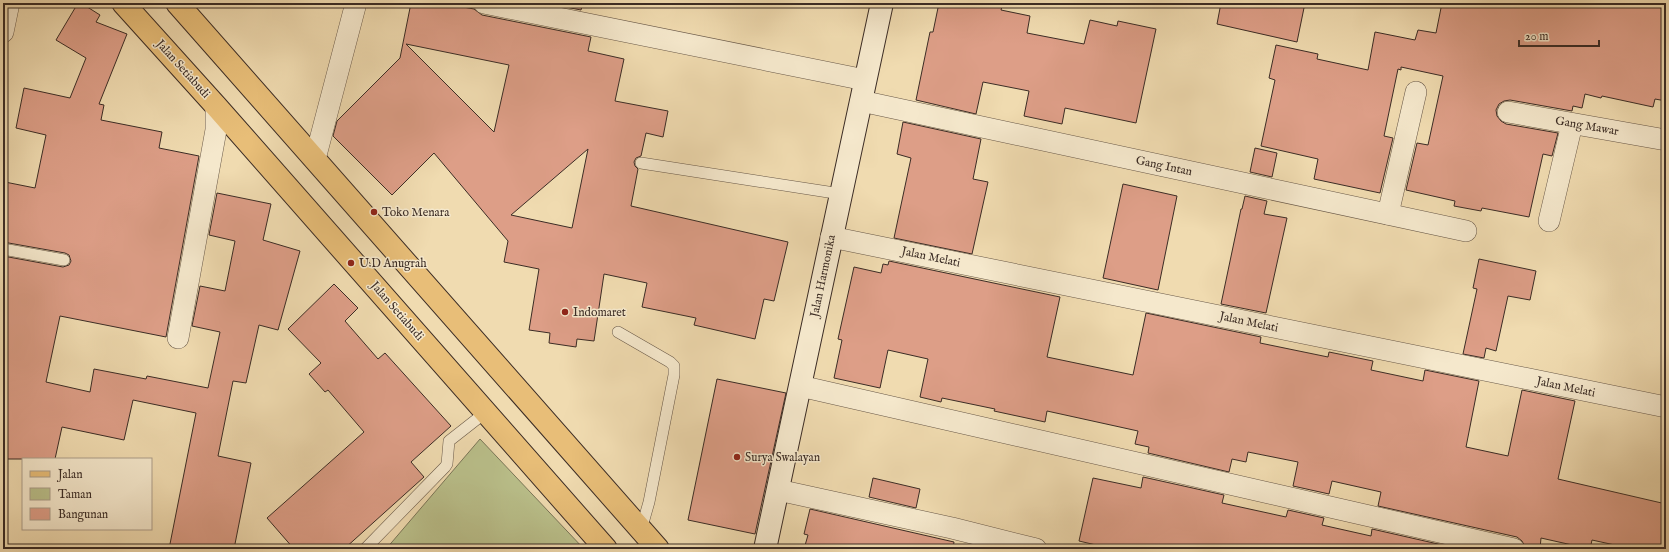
<svg xmlns="http://www.w3.org/2000/svg" width="1669" height="552" viewBox="0 0 1669 552" font-family="'IM FELL English',serif">
  <style>
    .green { fill: #bac08b; stroke: #7a7658 }
    .building { fill: #dd9e87; stroke: #3b2c25; fill-rule: evenodd }
    .lines { fill: none; stroke-linecap: round; stroke-linejoin: round }
    .lane-casing { stroke: #685848; stroke-width: 12 }
    .street-casing { stroke: #685848; stroke-width: 22 }
    .secondary-casing { stroke: #3b2c25; stroke-width: 24 }
    .primary-casing { stroke: #3b2c25; stroke-width: 24 }
    .lane { stroke: #f5e8cc; stroke-width: 11 }
    .street { stroke: #f5e8cc; stroke-width: 21 }
    .secondary { stroke: #f5e8cc; stroke-width: 22 }
    .primary { stroke: #e8be78; stroke-width: 22 }
    .poi-dot { fill: #8f2418; stroke: #f5e8cc; stroke-width: 1.5 }
    .labels { text-anchor: middle; dominant-baseline: central; stroke-width: 3; stroke-linejoin: round; paint-order: stroke }
    .street-label { font-size: 12px; fill: #3b2c25; stroke: #f5e8cc }
    .poi-label { font-size: 12px; fill: #3b2c25; stroke: #f5e8cc; text-anchor: start }
  </style>
  <rect width="100%" height="100%" fill="#f0dbb0"/>
  <filter id="stains"><feTurbulence type="fractalNoise" baseFrequency=".005" numOctaves="4"/><feColorMatrix values="0 0 0 0 .2 0 0 0 0 .09 0 0 0 0 .02 0 0 0 .5 -.17"/></filter>
  <radialGradient id="worn" r=".72"><stop offset=".6" stop-color="#630" stop-opacity="0"/><stop offset="1" stop-color="#630" stop-opacity=".3"/></radialGradient>
  <!-- green -->
  <path class="green" d="M480,439L584,549H386Z"/>
  <!-- building -->
  <g class="building">
    <path d="M78,3H81L100,15L96,22L127,34L99,104L104,105L101,120L162,132L159,148L199,156L166,337L60,316L46,382L90,392L94,369L146,379L147,376L208,388L220,332L192,326L200,286L225,291L235,241L209,235L217,193L271,204L263,240L300,251L278,330L259,325L246,383L233,381L218,456L251,463L234,549H169L196,413L133,400L124,440L62,427L55,459H3V256L63,267L69,265L71,261L69,255L65,253L3,242V193L5,182L35,188L46,135L16,128L24,88L70,98L86,58L56,40Z"/>
    <path d="M411,3H442L474,9L482,15L591,37L588,51L624,59L615,101L668,111L663,137L646,133L641,156L636,158L634,162L635,166L638,169L631,206L788,242L774,301L764,299L755,339L694,325L696,318L642,307L647,283L604,274L594,341L577,339L576,347L549,343L550,333L529,330L539,269L504,262L508,241L434,153L392,195L333,136L337,121L400,58ZM406,44L509,65L494,132ZM588,149L572,228L511,215Z"/>
    <path d="M545,3H583L581,10Z"/>
    <path d="M939,3H1003L1001,10L1030,16L1027,33L1084,44L1090,20L1117,26L1118,21L1156,29L1136,123L1065,108L1062,124L1024,116L1029,91L983,82L976,114L916,100L930,32H933Z"/>
    <path d="M1221,3H1305L1297,42L1217,24Z"/>
    <path d="M1442,3H1666V101L1655,99L1653,107L1602,96L1601,98L1585,94L1582,108L1573,106L1572,111L1510,100L1504,101L1499,104L1496,110L1497,116L1501,121L1506,124L1558,133L1552,156L1543,154L1529,217L1482,208L1481,211L1454,206L1455,201L1406,190L1417,143L1428,145L1443,76L1401,67V70L1398,69L1384,136L1393,138L1380,193L1314,179L1318,159L1261,146L1275,80L1269,78L1276,45L1318,54L1317,59L1368,70L1375,32L1415,40L1418,30L1436,33Z"/>
    <path d="M903,122L981,139L973,179L988,182L972,254L894,238L911,158L897,154Z"/>
    <path d="M1255,148L1277,153L1272,177L1250,172Z"/>
    <path d="M1123,184L1177,196L1158,290L1103,278Z"/>
    <path d="M1245,196L1267,201L1264,214L1287,218L1266,313L1221,304L1241,209H1242Z"/>
    <path d="M1479,259L1536,271L1530,300L1508,296L1496,351L1486,348L1484,358L1463,354L1477,289L1473,288Z"/>
    <path d="M889,261L1060,297L1047,357L1133,375L1146,313L1261,337L1260,343L1328,357L1329,352L1373,361L1371,370L1423,381L1425,370L1479,381L1466,447L1508,456L1522,390L1575,401L1558,479L1666,504V549H1633L1592,540L1590,549L1541,538L1540,549H1526L1522,541L1517,537L1378,506L1381,492L1332,481L1329,494L1293,486L1298,462L1248,452L1246,462L1232,459L1229,472L1148,453L1149,447L1135,444L1138,431L1047,411L1045,422L994,411L995,409L942,398L941,402L920,397L928,359L888,350L880,388L834,378L842,340L838,339L854,267L881,273L883,264L888,265Z"/>
    <path d="M334,284L358,308L345,321L378,359L385,353L451,426L411,462L424,477L344,549H294L267,518L364,432L328,390L325,392L309,374L321,363L288,329Z"/>
    <path d="M717,379L786,393L755,534L688,520Z"/>
    <path d="M1143,477L1224,495L1222,503L1286,517L1288,510L1324,518L1322,525L1371,536L1372,529L1460,549H1113L1079,541L1093,478L1141,488Z"/>
    <path d="M873,478L920,489L916,508L869,497Z"/>
    <path d="M810,509L954,542L953,549H804L808,535L804,534Z"/>
  </g>
  <g class="lines">
    <!-- lane casing -->
    <g class="lane-casing">
      <g id="lane">
        <path d="M641,163L841,194"/>
        <path d="M3,249L64,260"/>
        <path d="M618,332L670,362L674,366V375L649,502L641,530"/>
        <path d="M365,549L445,467L447,464L449,441L486,412"/>
      </g>
    </g>
    <!-- street casing -->
    <g class="street-casing">
      <g id="street">
        <path d="M484,3L865,80"/>
        <path d="M3,32L9,3"/>
        <path d="M861,101L1466,231"/>
        <path d="M1508,112L1666,140"/>
        <path d="M315,159L356,3"/>
        <path d="M1388,214L1416,92"/>
        <path d="M1549,221L1572,124"/>
        <path d="M831,237L1666,407"/>
        <path d="M178,338L216,130V106"/>
        <path d="M800,386L1514,549"/>
        <path d="M778,490L952,528L1036,549"/>
      </g>
    </g>
    <!-- secondary casing -->
    <g class="secondary-casing">
      <path id="secondary" d="M765,549L882,3"/>
    </g>
    <!-- primary casing -->
    <g class="primary-casing">
      <g id="primary">
        <path d="M123,3L216,106L606,549"/>
        <path d="M177,3L658,549"/>
      </g>
    </g>
    <!-- lane -->
    <use href="#lane" class="lane"/>
    <!-- street -->
    <use href="#street" class="street"/>
    <!-- secondary -->
    <use href="#secondary" class="secondary"/>
    <!-- primary -->
    <use href="#primary" class="primary"/>
  </g>
  <!-- markers -->
  <g class="poi-dot">
    <circle cx="374" cy="212" r="4"/>
    <circle cx="351" cy="263" r="4"/>
    <circle cx="565" cy="312" r="4"/>
    <circle cx="737" cy="457" r="4"/>
  </g>
  <g class="labels">
    <!-- street labels -->
    <g class="street-label">
      <text transform="translate(183 69) rotate(48)">Jalan Setiabudi</text>
      <text transform="translate(1587 126) rotate(10)">Gang Mawar</text>
      <text transform="translate(1164 166) rotate(12)">Gang Intan</text>
      <text transform="translate(931 257) rotate(12)">Jalan Melati</text>
      <text transform="translate(823 276) rotate(-78)">Jalan Harmonika</text>
      <text transform="translate(397 311) rotate(49)">Jalan Setiabudi</text>
      <text transform="translate(1249 322) rotate(12)">Jalan Melati</text>
      <text transform="translate(1566 387) rotate(12)">Jalan Melati</text>
    </g>
    <!-- poi labels -->
    <g class="poi-label">
      <text x="382" y="212">Toko Menara</text>
      <text x="359" y="263">U.D Anugrah</text>
      <text x="573" y="312">Indomaret</text>
      <text x="745" y="457">Surya Swalayan</text>
    </g>
  </g>
  <!-- margin -->
  <rect width="1669" height="552" fill="none" stroke="#f0dbb0" stroke-width="16"/>
  <rect x="4" y="4" width="1661" height="544" fill="none" stroke="#3b2c25" stroke-width="2"/>
  <rect x="8" y="8" width="1653" height="536" fill="none" stroke="#3b2c25"/>
  <!-- legend -->
  <rect x="22" y="458" width="130" height="72" fill="#f5e8cc" stroke="#ab9d89"/>
  <rect x="30" y="471" width="20" height="6" fill="#e8be78" stroke="#ab9d89"/>
  <text x="58" y="478" font-size="12" fill="#3b2c25">Jalan</text>
  <rect x="30" y="488" width="20" height="12" fill="#bac08b" stroke="#ab9d89"/>
  <text x="58" y="498" font-size="12" fill="#3b2c25">Taman</text>
  <rect x="30" y="508" width="20" height="12" fill="#dd9e87" stroke="#ab9d89"/>
  <text x="58" y="518" font-size="12" fill="#3b2c25">Bangunan</text>
  <!-- scale -->
  <path d="M1519 40v6h80v-6" fill="none" stroke="#3b2c25" stroke-width="2"/>
  <text x="1525" y="40" font-size="12" fill="#3b2c25" stroke="#f5e8cc" stroke-width="3" paint-order="stroke">20 m</text>
  <rect width="100%" height="100%" filter="url(#stains)"/>
  <rect width="100%" height="100%" fill="url(#worn)"/>
</svg>
